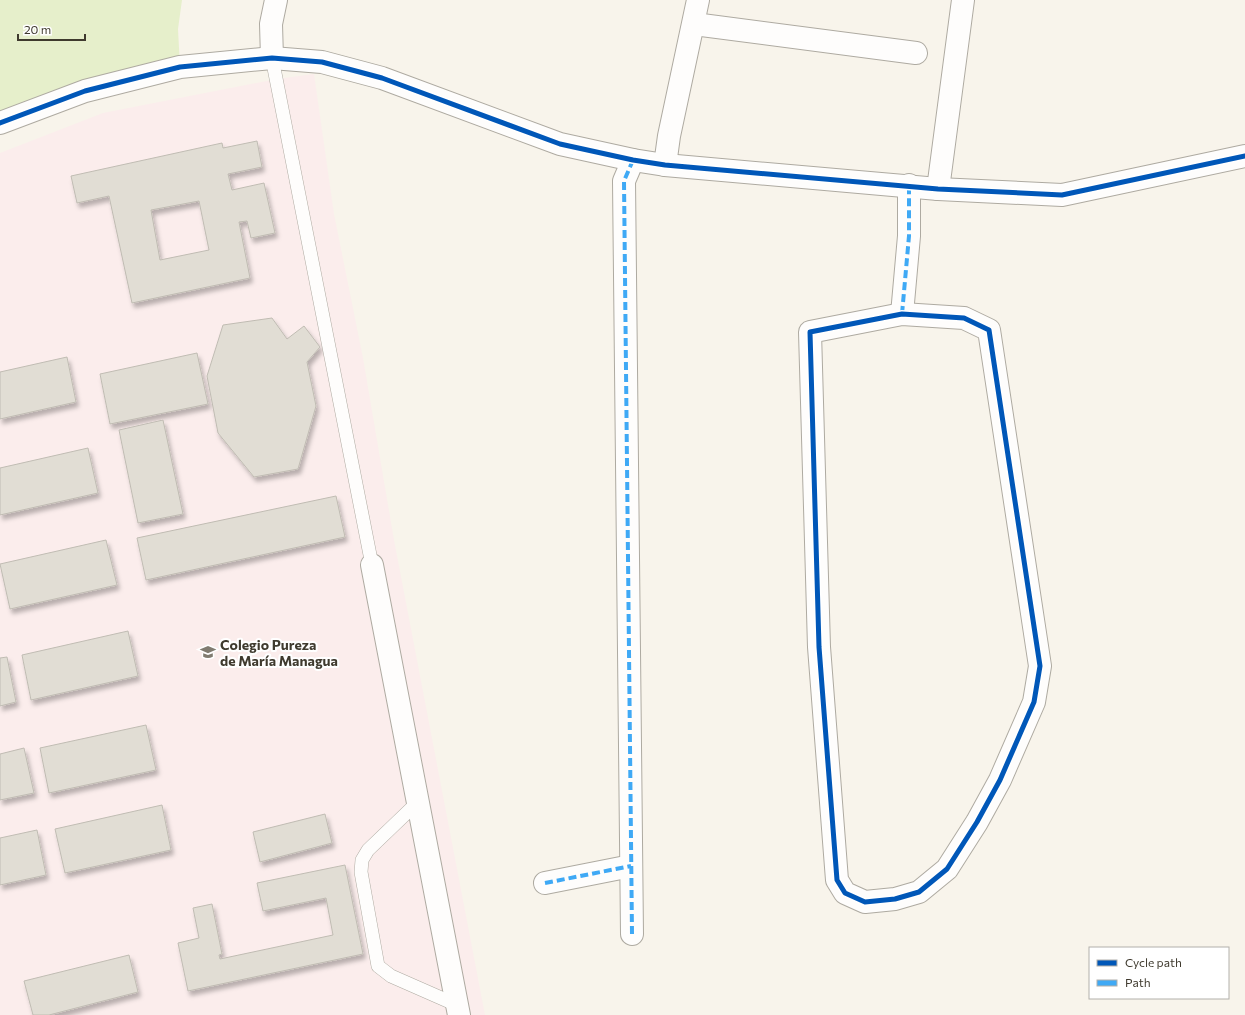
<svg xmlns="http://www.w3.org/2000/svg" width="1245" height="1015" viewBox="0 0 1245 1015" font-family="Commissioner,sans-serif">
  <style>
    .education { fill: #fbedec }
    .green { fill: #e6efcb }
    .building { fill: #e1ddd4; stroke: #c0bcb3; fill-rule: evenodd; filter: url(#shadow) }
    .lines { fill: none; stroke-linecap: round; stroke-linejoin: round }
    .lane-casing { stroke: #aeaaa1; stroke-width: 14 }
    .street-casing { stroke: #aeaaa1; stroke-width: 24 }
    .lane { stroke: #fefdfc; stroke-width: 13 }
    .street { stroke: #fefdfc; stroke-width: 22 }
    .quiet { stroke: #3fa9f5; stroke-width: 4; stroke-dasharray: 8 4; stroke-linecap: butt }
    .cycleway-casing { stroke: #fff; stroke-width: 8 }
    .cycleway { stroke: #0057b8; stroke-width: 5 }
    .labels { text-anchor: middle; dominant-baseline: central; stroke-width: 4; stroke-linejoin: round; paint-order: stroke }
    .poi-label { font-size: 14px; font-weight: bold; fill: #3f3a2e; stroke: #fff; text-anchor: start }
  </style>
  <defs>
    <filter id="shadow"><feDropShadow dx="2.5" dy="4.5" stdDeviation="2" flood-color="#0004"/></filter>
  </defs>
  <rect width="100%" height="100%" fill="#f8f4eb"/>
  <!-- education -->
  <path class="education" d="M314,74L334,214L363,358L394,540L485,1015H0V153L103,113L277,79Z"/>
  <!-- green -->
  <path class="green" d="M0,0H182L178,29L180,67L0,123Z"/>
  <!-- building -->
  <g class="building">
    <path d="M257,141L262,167L228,174L232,190L264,183L275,233L251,238L247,221L239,222L250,278L132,303L109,196L77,203L71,176L222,143L223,148ZM199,201L209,250L160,260L151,210Z"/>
    <path d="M272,318L287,339L304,326L320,347L307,362L316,406L298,469L254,477L218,433L207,376L223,325Z"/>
    <path d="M197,353L208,404L110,424L100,374Z"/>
    <path d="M67,357L76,402L0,419V372Z"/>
    <path d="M163,420L183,514L138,523L119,430Z"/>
    <path d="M88,448L98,493L0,515V468Z"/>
    <path d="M336,496L345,537L146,580L137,538Z"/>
    <path d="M106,540L117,585L10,609L0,564Z"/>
    <path d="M128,631L138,676L31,700L22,655Z"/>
    <path d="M7,657L16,702L0,706V658Z"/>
    <path d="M146,725L156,770L49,793L40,748Z"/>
    <path d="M24,748L34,793L0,800V754Z"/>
    <path d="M162,805L171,850L65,873L55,829Z"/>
    <path d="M325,814L332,843L260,862L253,832Z"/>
    <path d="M37,830L46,875L0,885V838Z"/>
    <path d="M345,865L363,954L188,991L178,943L199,938L193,908L212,904L222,954L219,955L220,959L333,935L326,898L263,911L257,883Z"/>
    <path d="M129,955L138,992L49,1015H33L24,981Z"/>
  </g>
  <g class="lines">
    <!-- lane casing -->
    <g class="lane-casing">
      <g id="lane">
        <path d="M272,58L372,565"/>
        <path d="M417,803L368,850L362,860L361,872L378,966L391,976L457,1005"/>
      </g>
    </g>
    <!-- street casing -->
    <g class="street-casing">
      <g id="street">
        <path d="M694,24L916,53"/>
        <path d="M272,58L271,24L276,0"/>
        <path d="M0,123L85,91L180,67L272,58L322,62L382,78L560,144L633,160L665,165L938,189L1062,195L1245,156"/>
        <path d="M665,165L669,136L698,0"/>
        <path d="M938,189L963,0"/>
        <path d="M902,314L964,318L989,330L1040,666L1034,702L1000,780L977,822L947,869L919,892L895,899L865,902L845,893L837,880L819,647L810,332Z"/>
        <path d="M902,314L909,236V185"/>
        <path d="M372,565L459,1015"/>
        <path d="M545,883L631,866"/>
        <path d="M632,934L624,181L633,160"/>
      </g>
    </g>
    <!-- lane -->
    <use href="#lane" class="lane"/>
    <!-- street -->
    <use href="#street" class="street"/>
    <!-- quiet -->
    <g class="quiet">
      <path d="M902,314L909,236V185"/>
      <path d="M545,883L631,866"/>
      <path d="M632,934L624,181L633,160"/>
    </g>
    <!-- cycleway casing -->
    <g class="cycleway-casing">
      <g id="cycleway">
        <path d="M0,123L85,91L180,67L272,58L322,62L382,78L560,144L633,160L665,165L938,189L1062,195L1245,156"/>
        <path d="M902,314L964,318L989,330L1040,666L1034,702L1000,780L977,822L947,869L919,892L895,899L865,902L845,893L837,880L819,647L810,332Z"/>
      </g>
    </g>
    <!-- cycleway -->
    <use href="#cycleway" class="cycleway"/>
  </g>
  <!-- icons -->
  <defs>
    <g id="school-bare" transform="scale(1.2)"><path d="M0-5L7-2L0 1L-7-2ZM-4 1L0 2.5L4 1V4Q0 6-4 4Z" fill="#807b70" stroke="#fff" stroke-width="2.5" paint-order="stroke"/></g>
  </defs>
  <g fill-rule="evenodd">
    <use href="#school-bare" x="208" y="652"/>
  </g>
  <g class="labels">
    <!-- poi labels -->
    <g class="poi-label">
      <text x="220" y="644">Colegio Pureza<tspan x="220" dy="16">de María Managua</tspan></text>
    </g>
  </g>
  <!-- legend -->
  <rect x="1089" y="947" width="140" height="52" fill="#ffffff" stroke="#b2b0ab"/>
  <rect x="1097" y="960" width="20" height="6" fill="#0057b8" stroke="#b2b0ab"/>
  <text x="1125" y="967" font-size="12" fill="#3f3a2e">Cycle path</text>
  <rect x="1097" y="980" width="20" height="6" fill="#3fa9f5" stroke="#b2b0ab"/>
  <text x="1125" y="987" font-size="12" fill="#3f3a2e">Path</text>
  <!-- scale -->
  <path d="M18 34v6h67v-6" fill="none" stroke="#3f3a2e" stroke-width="2"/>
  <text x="24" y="34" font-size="12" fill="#3f3a2e" stroke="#ffffff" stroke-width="3" paint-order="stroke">20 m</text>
</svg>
